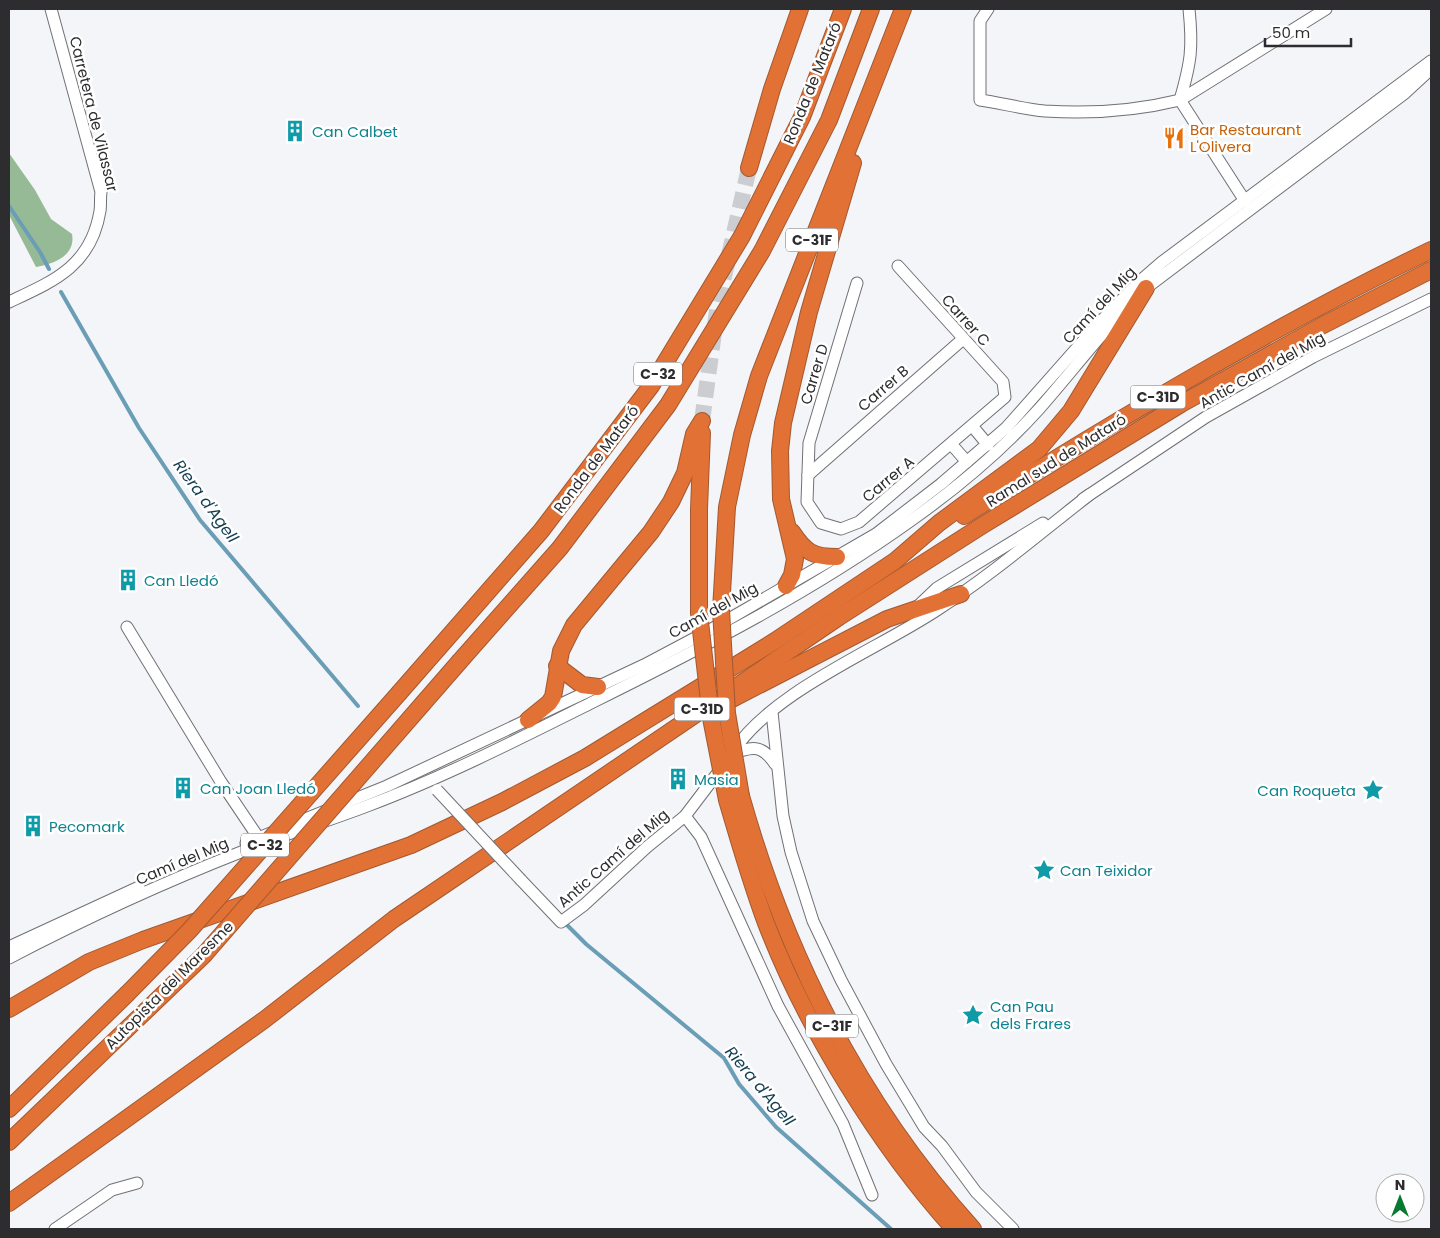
<svg xmlns="http://www.w3.org/2000/svg" width="1440" height="1238" viewBox="0 0 1440 1238" font-family="Poppins,sans-serif">
  <style>
    .forest { fill: #95ba95 }
    .lines { fill: none; stroke-linecap: round; stroke-linejoin: round }
    .stream { stroke: #6a9db6; stroke-width: 4 }
    .highway-tunnel { stroke: #cccdd0; stroke-width: 16; stroke-dasharray: 16 8; stroke-linecap: butt }
    .minor-casing { stroke: #707174; stroke-width: 13 }
    .highway-casing { stroke: #a25932; stroke-width: 18 }
    .minor { stroke: #fff; stroke-width: 11 }
    .highway { stroke: #e17134; stroke-width: 16 }
    .minor-bridge-casing { stroke: #707174; stroke-width: 13; stroke-linecap: butt }
    .highway-bridge-casing { stroke: #a25932; stroke-width: 18; stroke-linecap: butt }
    .minor-bridge { stroke: #fff; stroke-width: 11 }
    .highway-bridge { stroke: #e17134; stroke-width: 16 }
    .labels { text-anchor: middle; dominant-baseline: central; stroke-width: 5; stroke-linejoin: round; paint-order: stroke }
    .shield { fill: #fff; stroke: #6c6c6d; stroke-width: 1 }
    .shield-label { font-size: 14px; font-weight: bold; fill: #2d2d2f }
    .street-label { font-size: 15px; fill: #2d2d2f; stroke: #fff }
    .food-label { font-size: 15px; fill: #c56008; stroke: #fff; text-anchor: start }
    .culture-label { font-size: 15px; fill: #0d838f; stroke: #fff; text-anchor: start }
    .water-label { font-size: 16px; font-style: italic; fill: #123e51; stroke: #fff }
  </style>
  <rect width="100%" height="100%" fill="#f4f5f8"/>
  <!-- forest -->
  <path class="forest" d="M9,153L35,190L51,219L72,234C76,256 53,264 36,267L9,215Z"/>
  <g class="lines">
    <!-- stream -->
    <g class="stream">
      <path d="M9,206L40,252L49,269"/>
      <path d="M61,292L139,428L200,520L358,706"/>
      <path d="M563,921L586,944L724,1058L739,1084L776,1127L891,1229"/>
    </g>
    <!-- highway-tunnel -->
    <path class="highway-tunnel" d="M702,421L718,303L749,168"/>
    <!-- minor casing -->
    <g class="minor-casing">
      <g id="minor">
        <path d="M988,9L980,21V100C1001,103 1023,109 1045,111C1090,114 1135,111 1180,100L1326,9"/>
        <path d="M1189,9C1193,48 1191,62 1180,100L1245,201"/>
        <path d="M857,283L809,443L807,502L821,523L841,529L859,522L1005,397L1003,382L898,266"/>
        <path d="M9,302C54,281 91,266 100,211C101,205 100,198 101,192L51,9"/>
        <path d="M973,427L988,445"/>
        <path d="M952,445L967,462"/>
        <path d="M808,475L963,339"/>
        <path d="M1083,499L1206,417L1313,357L1431,299"/>
        <path d="M916,608L937,588L1043,523"/>
        <path d="M127,627L221,782L258,837"/>
        <path d="M772,712L783,816L791,852L813,921L841,980L886,1064L924,1127L942,1146L976,1192L1013,1229"/>
        <path d="M732,753C772,691 875,651 937,610C990,576 1039,534 1089,495"/>
        <path d="M730,755C751,746 762,744 775,764"/>
        <path d="M685,816L701,837L778,1006L843,1124L872,1195"/>
        <path d="M246,843L387,786L644,665L710,630L876,534L941,484L1006,428L1099,323L1139,282L1162,262L1431,61"/>
        <path d="M521,880L561,922L584,905L647,847L685,816L723,766"/>
        <path d="M9,947L139,887"/>
        <path d="M9,958C84,919 162,883 241,852C282,835 325,822 367,806C444,777 519,739 593,702C702,648 813,591 913,519C958,487 1002,450 1039,409C1075,368 1107,325 1146,288L1405,93L1431,69"/>
        <path d="M55,1229L112,1190L137,1183"/>
      </g>
    </g>
    <!-- highway casing -->
    <g class="highway-casing">
      <g id="highway">
        <path d="M749,168L772,89L800,9"/>
        <path d="M727,507L742,435L759,376L903,9"/>
        <path d="M699,509L702,433"/>
        <path d="M964,516C1115,420 1270,328 1431,250"/>
        <path d="M792,532C805,552 813,557 837,557"/>
        <path d="M786,586L792,575L795,559L781,499L780,451L783,423L809,312L853,163"/>
        <path d="M460,661L560,548L668,405L762,251L829,120L871,9"/>
        <path d="M557,666L582,685L598,687"/>
        <path d="M400,692L541,531L651,386L742,236L802,117L843,9"/>
        <path d="M732,699L887,619L961,594"/>
        <path d="M528,720L549,703L553,697L561,651L574,625L651,532L671,502L685,473L694,434L702,421"/>
        <path d="M741,796C786,956 861,1105 973,1229"/>
        <path d="M727,800C739,841 751,883 766,923C806,1027 879,1146 954,1229"/>
        <path d="M9,1009L89,962L143,940L411,845L502,802L585,758L775,641L895,561L939,523L1039,449L1071,411L1146,288"/>
        <path d="M9,1109L127,994"/>
        <path d="M9,1142L203,956"/>
        <path d="M9,1203L264,1020L394,919L839,617L983,525L1181,404L1323,325L1431,270"/>
      </g>
    </g>
    <!-- minor -->
    <use href="#minor" class="minor"/>
    <!-- highway -->
    <use href="#highway" class="highway"/>
    <!-- minor-bridge casing -->
    <g class="minor-bridge-casing">
      <path id="minor-bridge" d="M437,790L521,880"/>
    </g>
    <!-- highway-bridge casing -->
    <g class="highway-bridge-casing">
      <g id="highway-bridge">
        <path d="M727,507L721,610L727,713L741,796"/>
        <path d="M699,509V613L711,718L727,800"/>
        <path d="M203,956L460,661"/>
        <path d="M127,994L189,931L400,692"/>
      </g>
    </g>
    <!-- minor-bridge -->
    <use href="#minor-bridge" class="minor-bridge"/>
    <!-- highway-bridge -->
    <use href="#highway-bridge" class="highway-bridge"/>
  </g>
  <!-- icons -->
  <defs>
    <g id="building-bare" transform="scale(1.725)"><path d="M-4-6H4V6H1V3H-1V6H-4ZM-2.5-4.3h1.7v1.8h-1.7ZM.8-4.3h1.7v1.8H.8ZM-2.5-1h1.7V.8h-1.7ZM.8-1h1.7V.8H.8Z" fill="#0f9aa8" stroke="#fff" stroke-width="2.5" paint-order="stroke"/></g>
    <g id="restaurant-bare" transform="scale(1.725)"><path d="M-5-6h1v4h1v-4h1v4h1v-4h1v5L-1.5 .5V6h-2V.5L-5-1ZM5-6V6H3V1.5H1.5Q1.5-4 5-6Z" fill="#e8710a" stroke="#fff" stroke-width="2.5" paint-order="stroke"/></g>
    <g id="sight-bare" transform="scale(1.725)"><path d="M0-6L1.8-2.2L6-1.7L2.9 1.2L3.7 5.4L0 3.3L-3.7 5.4L-2.9 1.2L-6-1.7L-1.8-2.2Z" fill="#0f9aa8" stroke="#fff" stroke-width="2.5" paint-order="stroke"/></g>
  </defs>
  <g fill-rule="evenodd">
    <use href="#building-bare" x="295" y="131"/>
    <use href="#restaurant-bare" x="1174" y="138"/>
    <use href="#building-bare" x="128" y="580"/>
    <use href="#building-bare" x="678" y="779"/>
    <use href="#building-bare" x="183" y="788"/>
    <use href="#sight-bare" x="1373" y="790"/>
    <use href="#building-bare" x="33" y="826"/>
    <use href="#sight-bare" x="1044" y="870"/>
    <use href="#sight-bare" x="973" y="1015"/>
  </g>
  <g class="labels">
    <!-- shield labels -->
    <g class="shield">
      <rect x="786" y="228.5" width="52" height="23" rx="4"/>
      <rect x="634" y="362.5" width="48" height="23" rx="4"/>
      <rect x="1130.5" y="385.5" width="55" height="23" rx="4"/>
      <rect x="674.5" y="697.5" width="55" height="23" rx="4"/>
      <rect x="241" y="833.5" width="48" height="23" rx="4"/>
      <rect x="806" y="1014.5" width="52" height="23" rx="4"/>
    </g>
    <g class="shield-label">
      <text x="812" y="240">C-31F</text>
      <text x="658" y="374">C-32</text>
      <text x="1158" y="397">C-31D</text>
      <text x="702" y="709">C-31D</text>
      <text x="265" y="845">C-32</text>
      <text x="832" y="1026">C-31F</text>
    </g>
    <!-- street labels -->
    <g class="street-label">
      <text transform="translate(812 83) rotate(-68)">Ronda de Mataró</text>
      <text transform="translate(94 114) rotate(76)">Carretera de Vilassar</text>
      <text transform="translate(1099 305) rotate(-47)">Camí del Mig</text>
      <text transform="translate(966 320) rotate(48)">Carrer C</text>
      <text transform="translate(1262 370) rotate(-29)">Antic Camí del Mig</text>
      <text transform="translate(814 374) rotate(-73)">Carrer D</text>
      <text transform="translate(883 388) rotate(-41)">Carrer B</text>
      <text transform="translate(596 459) rotate(-53)">Ronda de Mataró</text>
      <text transform="translate(1056 460) rotate(-32)">Ramal sud de Mataró</text>
      <text transform="translate(888 479) rotate(-40)">Carrer A</text>
      <text transform="translate(713 610) rotate(-29)">Camí del Mig</text>
      <text transform="translate(613 858) rotate(-41)">Antic Camí del Mig</text>
      <text transform="translate(182 861) rotate(-23)">Camí del Mig</text>
      <text transform="translate(169 985) rotate(-45)">Autopista del Maresme</text>
    </g>
    <!-- food labels -->
    <g class="food-label">
      <text x="1190" y="129">Bar Restaurant<tspan x="1190" dy="17">L'Olivera</tspan></text>
    </g>
    <!-- culture labels -->
    <g class="culture-label">
      <text x="312" y="131">Can Calbet</text>
      <text x="144" y="580">Can Lledó</text>
      <text x="694" y="779">Masia</text>
      <text x="200" y="788">Can Joan Lledó</text>
      <text x="1356" y="790" text-anchor="end">Can Roqueta</text>
      <text x="49" y="826">Pecomark</text>
      <text x="1060" y="870">Can Teixidor</text>
      <text x="990" y="1006">Can Pau<tspan x="990" dy="17">dels Frares</tspan></text>
    </g>
    <!-- water labels -->
    <g class="water-label">
      <text transform="translate(206 501) rotate(54)">Riera d'Agell</text>
      <text transform="translate(760 1086) rotate(50)">Riera d'Agell</text>
    </g>
  </g>
  <!-- border -->
  <rect width="1440" height="1238" fill="none" stroke="#2d2d2f" stroke-width="20"/>
  <!-- north arrow -->
  <g transform="translate(1400 1198)"><circle r="24" fill="#ffffff" stroke="#ababac"/>
  <path d="M0-4L9 19L0 12L-9 19Z" fill="#067a30"/>
  <text y="-8" font-size="14" font-weight="bold" text-anchor="middle" fill="#2d2d2f">N</text>
  </g>
  <!-- scale -->
  <path d="M1265 38v8h86v-8" fill="none" stroke="#2d2d2f" stroke-width="2.5"/>
  <text x="1272" y="38" font-size="15" fill="#2d2d2f" stroke="#ffffff" stroke-width="4" paint-order="stroke">50 m</text>
</svg>
